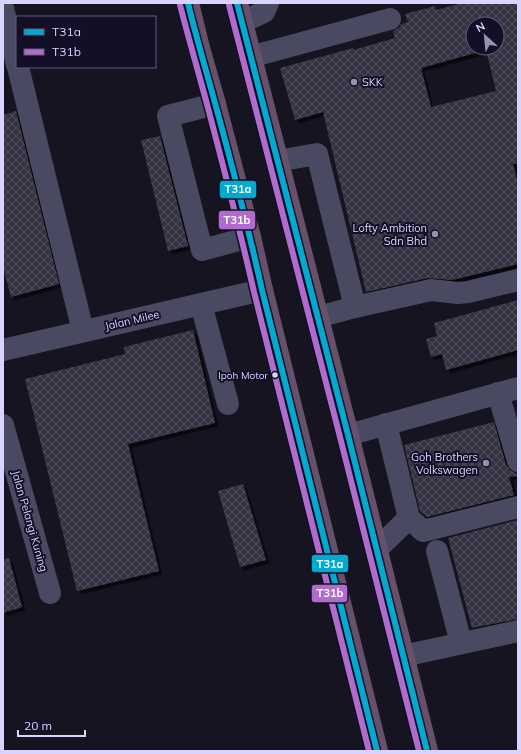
<svg xmlns="http://www.w3.org/2000/svg" width="521" height="754" viewBox="0 0 521 754" font-family="Mulish,sans-serif">
  <style>
    .building { fill: url(#building-cross-hatch); fill-rule: evenodd; filter: url(#shadow) }
    .lines { fill: none; stroke-linecap: round; stroke-linejoin: round }
    .minor { stroke: #4a4962; stroke-width: 22 }
    .highway { stroke: #67516a; stroke-width: 22 }
    .bus-1-casing { stroke: #130f26; stroke-width: 9 }
    .bus-2-casing { stroke: #130f26; stroke-width: 9 }
    .bus-1 { stroke: #00a9ce; stroke-width: 6 }
    .bus-2 { stroke: #b06ccc; stroke-width: 6 }
    .poi-dot { fill: #9591b1; stroke: #130f26; stroke-width: 1.5 }
    .bus-dot { fill: #d9d4ff; stroke: #130f26; stroke-width: 1.5 }
    .labels { text-anchor: middle; dominant-baseline: central; stroke-width: 4; stroke-linejoin: round; paint-order: stroke }
    .bus-label { font-size: 10px; fill: #d9d4ff; stroke: #130f26; text-anchor: end }
    .poi-label { font-size: 11px; fill: #d9d4ff; stroke: #130f26; text-anchor: end }
    .street-label { font-size: 11px; fill: #d9d4ff; stroke: #130f26 }
    .line-badge { stroke: #130f26; stroke-width: 1.5 }
    .badge-label { font-size: 11px; text-anchor: middle; font-weight: bold; fill: #fff }
  </style>
  <defs>
    <pattern id="building-cross-hatch" width="8" height="8" patternUnits="userSpaceOnUse"><rect width="8" height="8" fill="#343243"/><path d="M0 0l8 8M0 8l8-8" fill="none" stroke="#514f5f"/></pattern>
    <filter id="shadow"><feDropShadow dx="3.5" dy="3.5" stdDeviation="0" flood-color="#0009"/></filter>
  </defs>
  <rect width="100%" height="100%" fill="#161421"/>
  <!-- building -->
  <g class="building">
    <path d="M462,3H518V163L513,164L518,184V264L452,280L428,278L366,292L323,112L295,120L280,68L353,48V50L395,38L393,31L399,28L401,24L408,22L405,14L435,6L436,10ZM473,24H497V48H473ZM486,50L496,91L431,107L421,68Z"/>
    <path d="M16,111L59,284L11,297L3,267V115Z"/>
    <path d="M160,136L188,246L168,251L141,140Z"/>
    <path d="M518,300V350L446,370L442,354L431,357L426,339L437,336L434,323Z"/>
    <path d="M193,330L215,423L128,444L159,571L77,591L25,379L125,354L124,347Z"/>
    <path d="M494,422L506,465L510,470L515,473H518V476L509,477L514,495L427,517L420,511L404,445Z"/>
    <path d="M243,484L266,560L240,567L218,491Z"/>
    <path d="M518,520V619L472,628L448,538Z"/>
    <path d="M9,558L22,607L3,613V559Z"/>
  </g>
  <g class="lines">
    <!-- minor -->
    <g class="minor">
      <path d="M3,8L17,65"/>
      <path d="M242,22L264,12L268,3"/>
      <path d="M250,57L390,19"/>
      <path d="M18,67L83,331"/>
      <path d="M215,104L168,116L202,250L250,237"/>
      <path d="M277,161L317,154L355,307L318,317"/>
      <path d="M201,304L228,404"/>
      <path d="M355,307L431,290L458,293L468,292L518,280"/>
      <path d="M3,350L262,290"/>
      <path d="M498,393L518,461"/>
      <path d="M3,425L50,593"/>
      <path d="M348,435L518,388"/>
      <path d="M409,518L423,531L518,507"/>
      <path d="M377,549L409,518L386,424"/>
      <path d="M437,551L461,643"/>
      <path d="M403,656L518,631"/>
    </g>
    <!-- highway -->
    <g class="highway">
      <path d="M188,3L199,48L215,104L250,237L262,290L377,751"/>
      <path d="M237,3L348,435L427,751"/>
    </g>
    <!-- bus-1 casing -->
    <g class="bus-1-casing">
      <g id="bus-1">
        <path d="M188,3C196,37 206,70 215,103C232,165 248,227 262,290L377,751"/>
        <path d="M237,3L348,435L427,751"/>
      </g>
    </g>
    <!-- bus-2 casing -->
    <g class="bus-2-casing">
      <g id="bus-2">
        <path d="M180,5C189,40 199,74 208,108C224,169 240,230 254,292L369,751"/>
        <path d="M229,5L340,437L419,751"/>
      </g>
    </g>
    <!-- bus-1 -->
    <use href="#bus-1" class="bus-1"/>
    <!-- bus-2 -->
    <use href="#bus-2" class="bus-2"/>
  </g>
  <!-- markers -->
  <g class="poi-dot">
    <circle cx="354" cy="82" r="4"/>
    <circle cx="435" cy="234" r="4"/>
    <circle cx="486" cy="463" r="4"/>
  </g>
  <circle class="bus-dot" cx="275" cy="375" r="3.5"/>
  <g class="labels">
    <!-- bus labels -->
    <g class="bus-label">
      <text x="268" y="375">Ipoh Motor</text>
    </g>
    <!-- poi labels -->
    <g class="poi-label">
      <text x="362" y="82" text-anchor="start">SKK</text>
      <text x="427" y="228">Lofty Ambition<tspan x="427" dy="13">Sdn Bhd</tspan></text>
      <text x="478" y="457">Goh Brothers<tspan x="478" dy="13">Volkswagen</tspan></text>
    </g>
    <!-- street labels -->
    <g class="street-label">
      <text transform="translate(132 320) rotate(-13)">Jalan Milee</text>
      <text transform="translate(30 521) rotate(74)">Jalan Pelangi Kuning</text>
    </g>
  </g>
  <g class="line-badge">
    <rect x="219" y="180" width="38" height="19" rx="4" fill="#00a9ce"/>
    <rect x="218" y="210" width="38" height="20" rx="4" fill="#b06ccc"/>
    <rect x="311" y="554" width="38" height="19" rx="4" fill="#00a9ce"/>
    <rect x="311" y="584" width="37" height="19" rx="4" fill="#b06ccc"/>
  </g>
  <g class="badge-label">
    <text x="238" y="193">T31a</text>
    <text x="237" y="224">T31b</text>
    <text x="330" y="568">T31a</text>
    <text x="330" y="597">T31b</text>
  </g>
  <!-- border -->
  <rect width="521" height="754" fill="none" stroke="#d9d4ff" stroke-width="8"/>
  <!-- legend -->
  <rect x="16" y="16" width="140" height="52" fill="#130f26" stroke="#625e7d"/>
  <rect x="24" y="29" width="20" height="6" fill="#00a9ce" stroke="#625e7d"/>
  <text x="52" y="36" font-size="12" fill="#d9d4ff">T31a</text>
  <rect x="24" y="49" width="20" height="6" fill="#b06ccc" stroke="#625e7d"/>
  <text x="52" y="56" font-size="12" fill="#d9d4ff">T31b</text>
  <!-- north arrow -->
  <g transform="translate(485 36) rotate(333)"><circle r="19" fill="#130f26" stroke="#625e7d"/>
  <path d="M0-3L7 15L0 10L-7 15Z" fill="#9591b1"/>
  <text y="-6" font-size="11" font-weight="bold" text-anchor="middle" fill="#d9d4ff">N</text>
  </g>
  <!-- scale -->
  <path d="M18 730v6h67v-6" fill="none" stroke="#d9d4ff" stroke-width="2"/>
  <text x="24" y="730" font-size="12" fill="#d9d4ff" stroke="#130f26" stroke-width="3" paint-order="stroke">20 m</text>
</svg>
